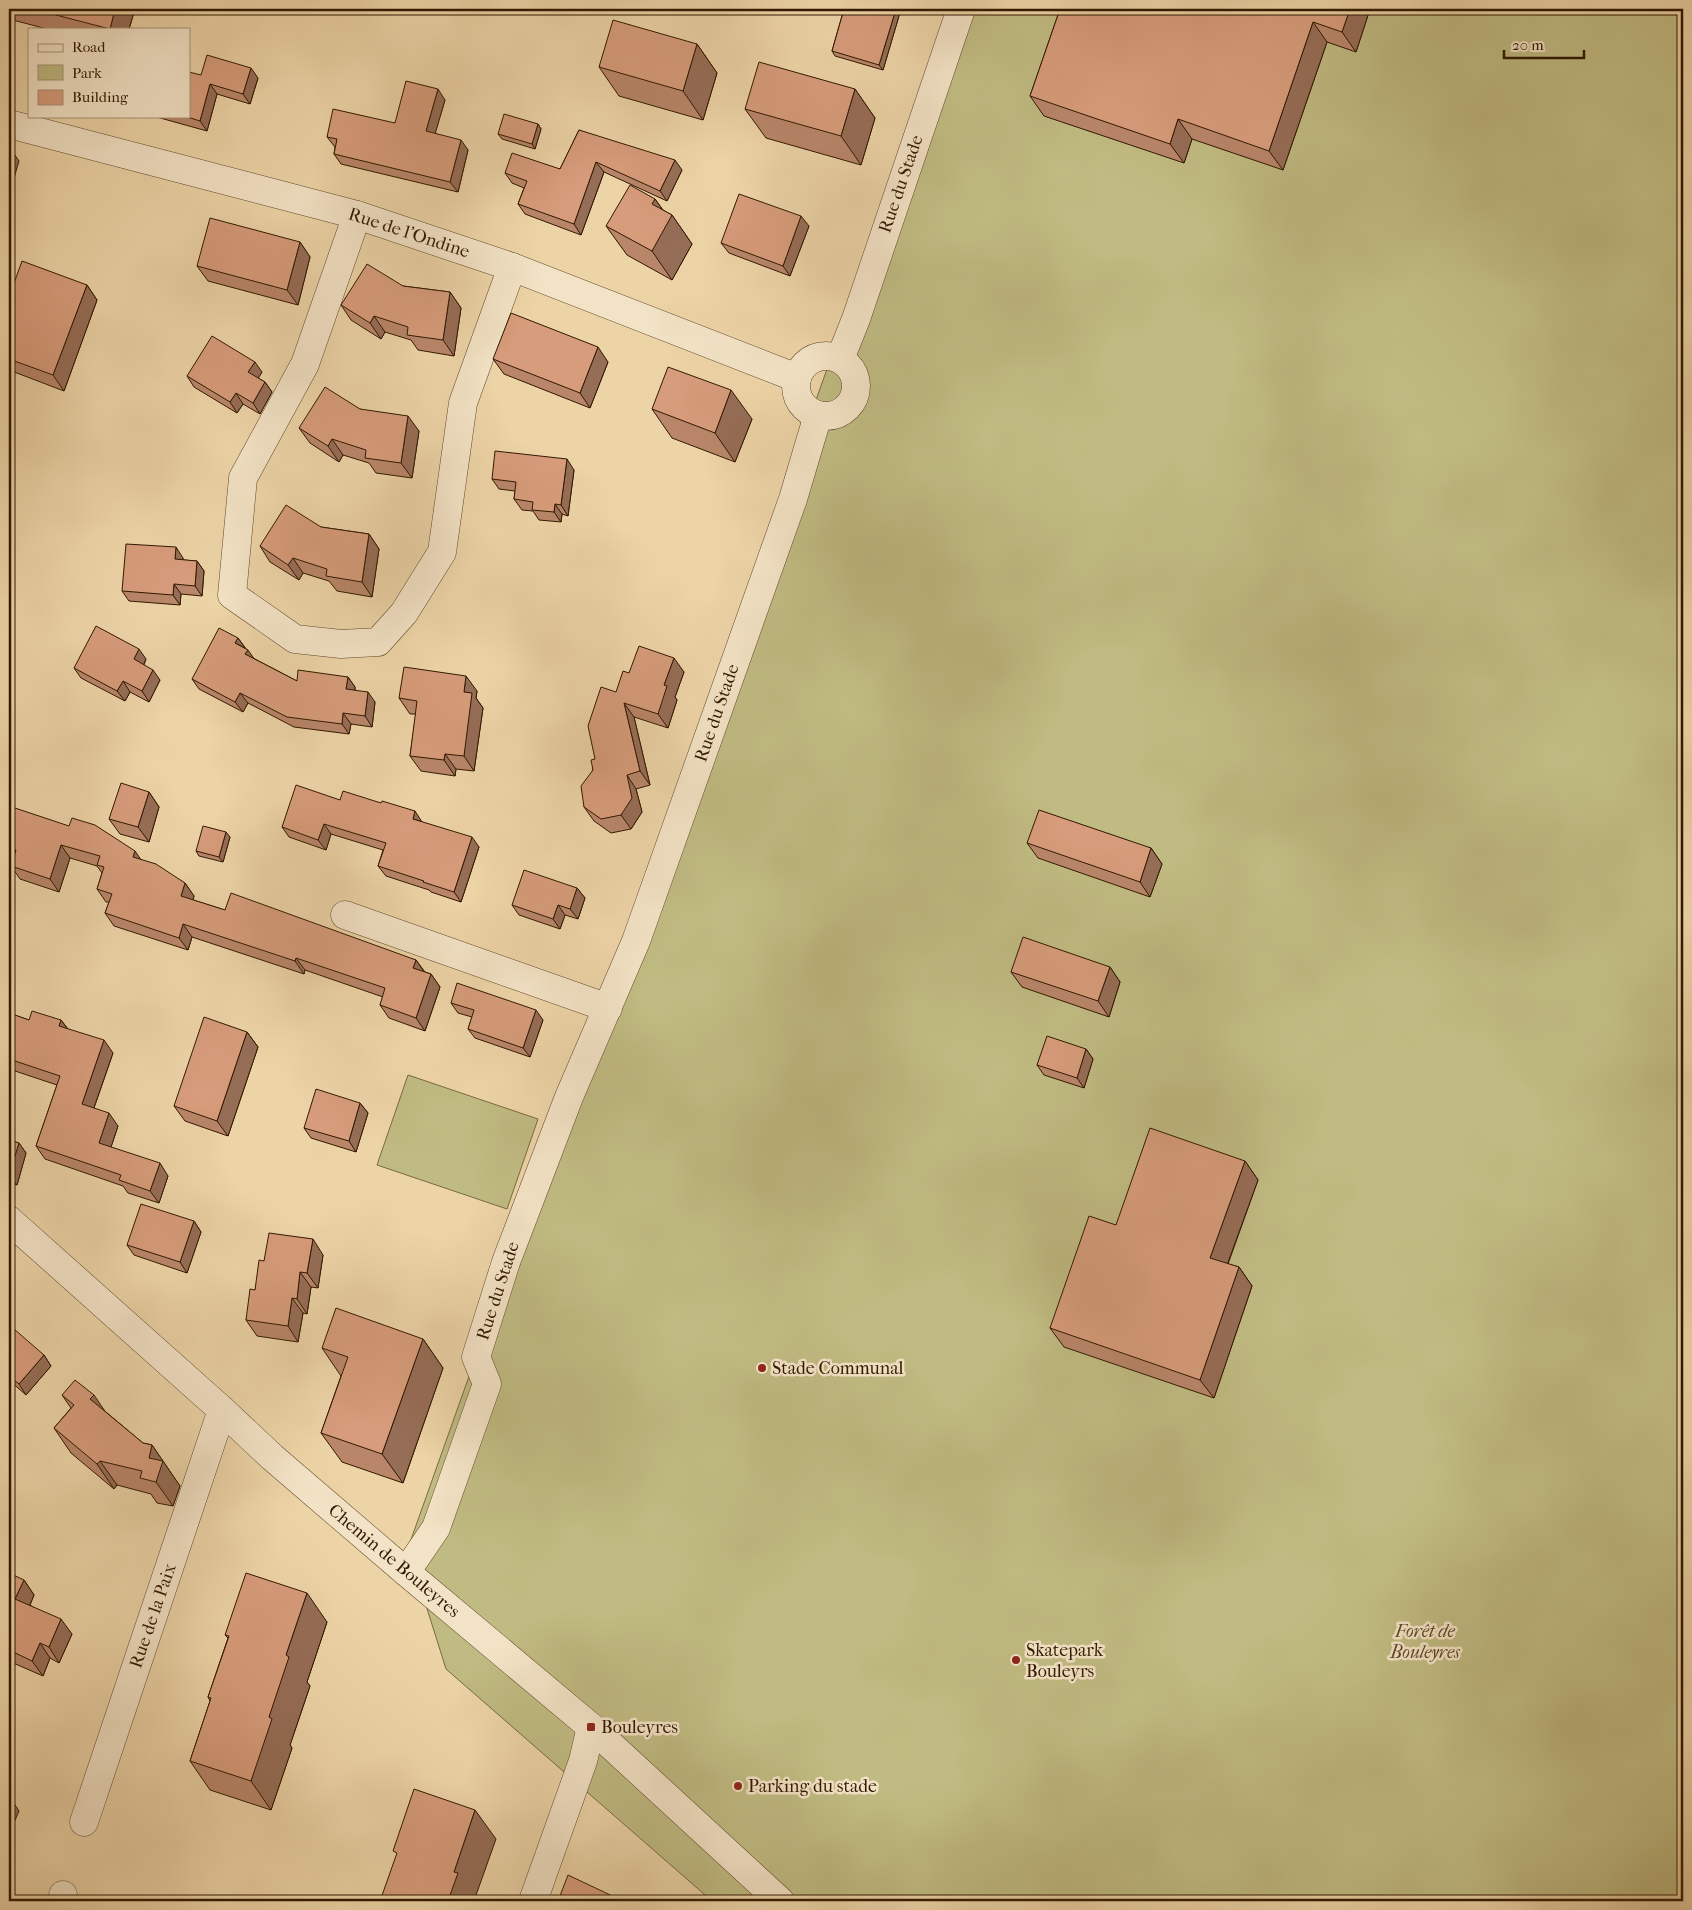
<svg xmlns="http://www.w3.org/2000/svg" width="1692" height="1910" viewBox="0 0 1692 1910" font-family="'IM FELL French Canon',serif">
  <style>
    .green { fill: #c0bb82; stroke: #786a41 }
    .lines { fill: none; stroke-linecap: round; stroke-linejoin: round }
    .street-casing { stroke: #60472a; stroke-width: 29 }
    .street { stroke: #f3e3c6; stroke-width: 28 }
    .wall { fill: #b9866a; stroke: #311800 }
    .shaded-wall { fill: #966d56; stroke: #311800 }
    .building { fill: #d79c7b; stroke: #311800 }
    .poi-dot { fill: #8f2418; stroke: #f3e3c6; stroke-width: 2 }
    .labels { text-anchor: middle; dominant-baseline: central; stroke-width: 5; stroke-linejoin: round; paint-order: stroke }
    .street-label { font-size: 18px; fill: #311800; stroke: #f3e3c6 }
    .poi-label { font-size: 18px; fill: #311800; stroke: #f3e3c6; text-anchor: start }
    .park-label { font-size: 18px; font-style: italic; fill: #5c4927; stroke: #f3e3c6 }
  </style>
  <rect width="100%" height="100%" fill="#edd4a7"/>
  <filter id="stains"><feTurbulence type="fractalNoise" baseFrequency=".004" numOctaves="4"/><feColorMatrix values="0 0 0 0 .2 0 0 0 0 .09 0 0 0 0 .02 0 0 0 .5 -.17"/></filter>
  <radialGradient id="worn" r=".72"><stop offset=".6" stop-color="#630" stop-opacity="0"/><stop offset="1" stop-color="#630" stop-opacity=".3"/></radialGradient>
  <!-- green -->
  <g class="green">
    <path d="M955,9H1683V1901H712L446,1669L408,1548Z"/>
    <path d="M408,1075L538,1119L507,1209L377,1165Z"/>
  </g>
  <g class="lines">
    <!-- street casing -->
    <g class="street-casing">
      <g id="street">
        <path d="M9,124L357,215L512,267L797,378"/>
        <path d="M357,215L305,364L243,478L232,595L295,639L341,644L378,642L404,613L442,552L463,403L512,267"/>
        <circle cx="826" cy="386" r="30"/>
        <path d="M840,359L856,319L961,9"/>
        <path d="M345,915L608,1008"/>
        <path d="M9,1220L222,1410L272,1457L406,1572L591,1727L780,1901"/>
        <path d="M406,1572L436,1528L487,1384L476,1357L506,1262L569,1097L636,941L793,499L818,415"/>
        <path d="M84,1822L222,1410"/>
        <path d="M63,1901V1895"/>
        <path d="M533,1901L583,1761L591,1727"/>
      </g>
    </g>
    <!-- street -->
    <use href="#street" class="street"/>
  </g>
  <!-- wall -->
  <g class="wall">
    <path d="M9,9H135L129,29H47L9,19Z"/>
    <path d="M844,9H901L883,70L835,56L832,51Z"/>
    <path d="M1060,9H1370L1356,52L1327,42L1283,170L1192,139L1184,163L1044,116L1030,96Z"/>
    <path d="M697,44L717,73L703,120L619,96L599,67Z"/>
    <path d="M201,75L258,78L250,104L217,94L207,131L153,116H189Z"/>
    <path d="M855,89L875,118L861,165L766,138L745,109Z"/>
    <path d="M445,100L435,133L468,150L458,192L341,164L334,154L335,147L327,137L395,123Z"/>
    <path d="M538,124L541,129L535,149L502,139L498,134Z"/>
    <path d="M579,130L682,170L667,201L604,172L581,235L525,214L518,204L524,188L512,183L505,173L560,169Z"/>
    <path d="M655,199L663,210L672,215L692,244L672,280L627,255L606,226Z"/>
    <path d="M809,226L790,276L729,253L721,243Z"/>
    <path d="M300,242L310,257L298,305L208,281L197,266Z"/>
    <path d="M87,285L97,300L64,391L9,370V297Z"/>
    <path d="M403,286L450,292L461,308L454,356L418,350L411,340L385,332L381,339L351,320L341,305Z"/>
    <path d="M493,359L608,362L590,408L504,374Z"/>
    <path d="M262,372L258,378L265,382L272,392L260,414L243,404L237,413L194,387L187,376Z"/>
    <path d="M360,409L419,431L412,478L376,473L369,463L343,455L339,462L310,443L299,428Z"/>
    <path d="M652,409L752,419L735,462L672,438Z"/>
    <path d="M574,470L568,516L562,514L561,522L539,520L533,511L522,510L514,499L515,491L499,489L492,479Z"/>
    <path d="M321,527L369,534L379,549L372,597L337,591L329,581L303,573L299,580L270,562L260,546Z"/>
    <path d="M183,558V560L197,561L204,571L202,596L181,594L180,605L129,601L122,591Z"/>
    <path d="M238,638L253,658L297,681L348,677L355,687V690L375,702L372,727L351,724L349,734L294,727L248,703L243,712L199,689L192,679Z"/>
    <path d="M146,659L144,665L160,680L149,702L130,692L125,701L81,678L74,668Z"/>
    <path d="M684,672L675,697L677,700L668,728L634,717L650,785L636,789L642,812L631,829L611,833L594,821L584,807L595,759L616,692L629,673Z"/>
    <path d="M477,691L476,698L483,708L474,771L456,769L455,776L421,771L410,756L416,714H410L399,698Z"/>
    <path d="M149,792L159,807L149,842L120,834L109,819Z"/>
    <path d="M340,800L422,822L479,847L461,902L431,892L429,890L386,876L378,866L383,850L331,834L326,850L289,837L282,827Z"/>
    <path d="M9,806L141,860L185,883L194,896L193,900L225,910L416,960L425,972L431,974L440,987L425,1031L389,1018L380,1005L383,997L305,970L304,974L192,937L188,950L114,926L105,913L109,902H106L97,889L102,873L97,866L70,858L59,892L20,879L11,866L13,859L9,858Z"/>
    <path d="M230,837L223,862L199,856L196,851Z"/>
    <path d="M1027,843L1151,848L1162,864L1150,897L1038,858Z"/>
    <path d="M577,888L585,898L578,919L565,915L560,929L519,915L512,905Z"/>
    <path d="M1110,967L1120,982L1109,1017L1022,987L1011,972Z"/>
    <path d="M451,1003L543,1020L530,1057L475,1038L468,1029L472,1017L458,1013Z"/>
    <path d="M9,1013L29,1020H61L68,1029L113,1053L94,1108L118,1126L111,1147L168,1176L159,1203L128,1193L123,1186L45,1159L36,1146L57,1085L9,1069Z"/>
    <path d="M247,1032L258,1047L228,1136L185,1121L174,1106Z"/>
    <path d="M1086,1049L1093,1059L1084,1088L1044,1075L1037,1065Z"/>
    <path d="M360,1103L368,1113L356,1152L311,1138L304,1128Z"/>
    <path d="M9,1140L19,1143L26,1153L17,1185L9,1183Z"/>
    <path d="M1245,1161L1258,1180L1228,1264L1239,1267L1252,1286L1214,1398L1064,1347L1050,1328L1116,1225Z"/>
    <path d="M194,1221L201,1232L187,1273L134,1255L127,1245Z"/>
    <path d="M323,1255L318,1288L311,1287L307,1314L303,1313L298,1342L257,1336L246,1320L255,1290L264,1261Z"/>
    <path d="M9,1335L44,1355L51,1366L26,1395L9,1380Z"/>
    <path d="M423,1339L443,1368L403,1483L342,1462L321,1433L341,1376L322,1348Z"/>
    <path d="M62,1395L106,1412L143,1443L152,1445L180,1486L173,1506L157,1503L151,1494L117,1485L114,1489L71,1453L54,1428L71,1408Z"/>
    <path d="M24,1580L34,1595L30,1605L72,1634L59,1663L50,1658L43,1676L11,1662L9,1659V1650Z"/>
    <path d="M327,1622L307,1682L310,1686L290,1745L292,1748L271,1810L210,1790L190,1761L210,1701L208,1697L228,1638L225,1635Z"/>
  </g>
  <!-- shaded-wall -->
  <g class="shaded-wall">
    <path d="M115,9H135L129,29H110Z"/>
    <path d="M896,9H901L883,70L879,65Z"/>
    <path d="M1350,9H1370L1356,52L1342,32Z"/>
    <path d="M1313,22L1327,42L1283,170L1269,151Z"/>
    <path d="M697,44L717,73L703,120L683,91Z"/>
    <path d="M251,68L258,78L250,104L243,94Z"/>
    <path d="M210,84L217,94L207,131L200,121Z"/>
    <path d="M438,89L445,100L433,141L426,131Z"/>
    <path d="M855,89L875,118L861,165L841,136Z"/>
    <path d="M1178,119L1192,139L1184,163L1170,144Z"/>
    <path d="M538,124L541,129L535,149L532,144Z"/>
    <path d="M461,140L468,150L458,192L450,182Z"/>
    <path d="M12,151L19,161L11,188L9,185V162Z"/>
    <path d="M675,160L682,170L667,201L660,191Z"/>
    <path d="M596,162L604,172L581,235L574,224Z"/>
    <path d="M655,199L669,219L672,215L692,244L672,280L652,251V204Z"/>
    <path d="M801,216L809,226L790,276L783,266Z"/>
    <path d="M300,242L310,257L298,305L287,290Z"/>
    <path d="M87,285L97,300L64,391L53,375Z"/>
    <path d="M450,292L461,308L454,356L443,340Z"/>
    <path d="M374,316L385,332L381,339L370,323Z"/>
    <path d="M598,347L608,362L590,408L580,393Z"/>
    <path d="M255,362L262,372L256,382L248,372Z"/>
    <path d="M265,382L272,392L260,414L253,403Z"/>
    <path d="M731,390L752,419L735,462L715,433Z"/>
    <path d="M236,393L243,404L237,413L230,402Z"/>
    <path d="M408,416L419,431L412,478L401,463Z"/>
    <path d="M332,439L343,455L339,462L328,446Z"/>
    <path d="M567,459L574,470L568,516L561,505Z"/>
    <path d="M555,504L562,514L561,522L554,512Z"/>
    <path d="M369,534L379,549L372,597L362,582Z"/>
    <path d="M176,547L183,558V570L175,559Z"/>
    <path d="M293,558L303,573L299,580L288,565Z"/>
    <path d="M197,561L204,571L202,596L195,586Z"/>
    <path d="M174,584L181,594L180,605L173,595Z"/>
    <path d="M238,638L245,648L235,643Z"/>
    <path d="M139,649L146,659L141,670L134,659Z"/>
    <path d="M248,650L255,660L245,654Z"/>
    <path d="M674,658L684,672L675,697L677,700L668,728L658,714L664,685Z"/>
    <path d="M153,670L160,680L149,702L142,691Z"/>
    <path d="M466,676L477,691L476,698L483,708L474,771L464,756V692Z"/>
    <path d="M348,677L355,687L354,699L346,689Z"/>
    <path d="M123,681L130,692L125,701L117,691Z"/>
    <path d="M368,692L375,702L372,727L365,716Z"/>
    <path d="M240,693L248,703L243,712L235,702Z"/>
    <path d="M624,703L634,717L650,785L640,771Z"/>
    <path d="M343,713L351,724L349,734L342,724Z"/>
    <path d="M445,754L456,769L455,776L444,760Z"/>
    <path d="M627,775L636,789L642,812L631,829L621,815Z"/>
    <path d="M149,792L159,807L149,842L138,827Z"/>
    <path d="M415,811L422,822L413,819Z"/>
    <path d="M324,824L331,834L326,850L318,840Z"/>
    <path d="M226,832L230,837L223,862L219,857Z"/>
    <path d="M472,837L479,847L461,902L454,892Z"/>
    <path d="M61,845L70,858L59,892L50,879Z"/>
    <path d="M1151,848L1162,864L1150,897L1140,882Z"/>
    <path d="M135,851L144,864L133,857Z"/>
    <path d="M185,883L194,896L190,909L181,896Z"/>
    <path d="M577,888L585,898L578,919L570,909Z"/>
    <path d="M558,905L565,915L560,929L553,919Z"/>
    <path d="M183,924L192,937L188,950L179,938Z"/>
    <path d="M296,958L305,970L304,974L295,961Z"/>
    <path d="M416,960L425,973L413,968Z"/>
    <path d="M1110,967L1120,982L1109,1017L1098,1001Z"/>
    <path d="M431,974L440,987L425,1031L416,1018Z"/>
    <path d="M536,1010L543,1020L530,1057L523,1048Z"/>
    <path d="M61,1020L70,1032L59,1026Z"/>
    <path d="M247,1032L258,1047L228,1136L217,1121Z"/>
    <path d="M104,1040L113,1053L91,1116L82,1104Z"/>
    <path d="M1086,1049L1093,1059L1084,1088L1077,1078Z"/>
    <path d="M360,1103L368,1113L356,1152L349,1141Z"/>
    <path d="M109,1113L118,1126L108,1156L99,1143Z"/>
    <path d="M19,1143L26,1153L17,1185L9,1175Z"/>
    <path d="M1245,1161L1258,1180L1223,1276L1210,1258Z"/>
    <path d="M160,1163L168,1176L159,1203L150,1191Z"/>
    <path d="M194,1221L201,1232L187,1273L180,1262Z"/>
    <path d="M313,1239L323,1255L318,1288L307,1273Z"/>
    <path d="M1239,1267L1252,1286L1214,1398L1200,1380Z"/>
    <path d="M300,1272L311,1287L307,1314L297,1299Z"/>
    <path d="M292,1298L303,1313L298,1342L288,1326Z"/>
    <path d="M423,1339L443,1368L403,1483L382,1454Z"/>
    <path d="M44,1355L51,1366L26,1395L19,1384Z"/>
    <path d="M94,1395L111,1420L90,1399Z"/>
    <path d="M152,1445L180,1486L173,1506L156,1482L149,1458Z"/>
    <path d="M100,1461L117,1485L114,1489L97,1464Z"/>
    <path d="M24,1580L34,1595L26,1614L15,1599Z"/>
    <path d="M307,1593L327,1622L307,1682L310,1686L290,1745L292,1748L271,1810L251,1781L286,1655Z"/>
    <path d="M61,1619L72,1634L59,1663L49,1647Z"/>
    <path d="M40,1643L50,1658L43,1676L32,1661Z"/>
    <path d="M9,1796L19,1811L9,1834Z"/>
    <path d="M475,1810L496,1839L475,1898L478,1901H448L454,1872Z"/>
  </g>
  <!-- building -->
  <g class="building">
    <path d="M33,9H115L110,29Z"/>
    <path d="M844,9H896L879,65L832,51Z"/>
    <path d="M1060,9H1350L1342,32L1313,22L1269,151L1178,119L1170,144L1030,96Z"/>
    <path d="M613,20L697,44L683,91L599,67Z"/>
    <path d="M207,55L251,68L243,94L210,84L200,121L184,116H189V72L201,75Z"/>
    <path d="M759,62L855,89L841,136L745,109Z"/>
    <path d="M406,81L438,89L426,131L461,140L450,182L334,154L337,139L327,137L333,109L395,123Z"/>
    <path d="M504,114L538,124L532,144L498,134Z"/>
    <path d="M579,130L675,160L660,191L596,162L574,224L518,204L527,181L505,173L512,153L560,169Z"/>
    <path d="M9,150L12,151L9,162Z"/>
    <path d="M630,185L655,199L652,204L672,215L652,251L606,226Z"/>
    <path d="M739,194L801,216L783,266L721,243Z"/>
    <path d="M210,218L300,242L287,290L197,266Z"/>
    <path d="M22,261L87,285L53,375L9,359V297Z"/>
    <path d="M367,264L403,286L450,292L443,340L407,335L408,327L374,316L370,323L341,305Z"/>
    <path d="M511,313L598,347L580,393L493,359Z"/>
    <path d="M212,336L255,362L248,372L265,382L253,403L236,393L230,402L187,376Z"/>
    <path d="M668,367L731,390L715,433L652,409Z"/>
    <path d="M325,387L360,409L408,416L401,463L365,458L366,450L332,439L328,446L299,428Z"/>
    <path d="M495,451L567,459L561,505L555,504L554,512L532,510L533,502L514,499L516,482L492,479Z"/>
    <path d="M286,505L321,527L369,534L362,582L326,576L327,569L293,558L288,565L260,546Z"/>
    <path d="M126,544L176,547L175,559L197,561L195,586L174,584L173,595L122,591Z"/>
    <path d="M96,626L139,649L134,659L153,670L142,691L123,681L117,691L74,668Z"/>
    <path d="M219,628L238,638L235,643L248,650L245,654L297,681L298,670L348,677L346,689L368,692L365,716L343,713L342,724L287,717L240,693L235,702L192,679Z"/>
    <path d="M639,646L674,658L664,685L667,686L658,714L624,703L640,771L627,775L632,798L621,815L601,819L584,807L581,786L593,770L591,760L595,759L588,726L601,687L616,692L623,671L629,673Z"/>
    <path d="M404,667L466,676L464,692L472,693L464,756L445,754L444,760L410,756L417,701L399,698Z"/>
    <path d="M121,783L149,792L138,827L109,819Z"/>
    <path d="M296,785L340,800L343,791L381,803L382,801L415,811L413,819L472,837L454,892L423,882L424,881L378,866L386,843L324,824L318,840L282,827Z"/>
    <path d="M9,806L69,826L72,818L95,825L135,851L133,857L156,864L185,883L181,896L225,910L231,893L416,960L413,968L431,974L416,1018L380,1005L385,988L296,958L295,961L183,924L179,938L105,913L112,894L97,889L104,867L97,865L100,856L61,845L50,879L11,866L16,850L9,848Z"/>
    <path d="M1039,810L1151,848L1140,882L1027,843Z"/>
    <path d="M203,826L226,832L219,857L196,851Z"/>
    <path d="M524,870L577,888L570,909L558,905L553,919L512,905Z"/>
    <path d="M1023,937L1110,967L1098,1001L1011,972Z"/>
    <path d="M457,983L536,1010L523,1048L468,1029L474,1010L451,1003Z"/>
    <path d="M32,1011L61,1020L59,1026L104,1040L82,1104L109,1113L99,1143L160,1163L150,1191L119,1180L121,1175L36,1146L60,1076L9,1059V1013L29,1020Z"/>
    <path d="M204,1017L247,1032L217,1121L174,1106Z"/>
    <path d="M1047,1036L1086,1049L1077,1078L1037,1065Z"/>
    <path d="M316,1089L360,1103L349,1141L304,1128Z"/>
    <path d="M1150,1128L1245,1161L1210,1258L1239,1267L1200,1380L1050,1328L1089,1216L1116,1225Z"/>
    <path d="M9,1140L19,1143L9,1175Z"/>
    <path d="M141,1204L194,1221L180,1262L127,1245Z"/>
    <path d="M269,1233L313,1239L307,1273L300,1272L297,1299L292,1298L288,1326L246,1320L250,1289L255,1290L259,1260L264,1261Z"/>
    <path d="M336,1308L423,1339L382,1454L321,1433L348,1357L322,1348Z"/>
    <path d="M14,1329L44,1355L19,1384L9,1376V1335Z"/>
    <path d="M75,1380L94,1395L90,1399L143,1443L152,1445L149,1458L163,1461L156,1482L140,1478L142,1471L100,1461L97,1464L54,1428L74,1405L62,1395Z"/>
    <path d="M9,1573L24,1580L15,1599L61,1619L49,1647L40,1643L32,1661L9,1650Z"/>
    <path d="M246,1573L307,1593L286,1655L289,1657L269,1717L272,1719L251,1781L190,1761L211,1698L208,1697L229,1636L225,1635Z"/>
    <path d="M414,1789L475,1810L454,1872L458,1873L448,1901H380L397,1853L393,1851Z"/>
    <path d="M568,1875L623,1901H558Z"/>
  </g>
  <!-- markers -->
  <g class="poi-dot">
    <circle cx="762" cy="1368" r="5"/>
    <circle cx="1016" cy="1660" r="5"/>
    <rect x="586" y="1722" width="10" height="10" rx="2.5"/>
    <circle cx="738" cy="1786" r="5"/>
  </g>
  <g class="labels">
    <!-- street labels -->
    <g class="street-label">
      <text transform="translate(901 184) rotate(-71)">Rue du Stade</text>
      <text transform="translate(409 233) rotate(18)">Rue de l'Ondine</text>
      <text transform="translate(717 713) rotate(-71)">Rue du Stade</text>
      <text transform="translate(498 1291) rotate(-72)">Rue du Stade</text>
      <text transform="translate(394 1561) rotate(40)">Chemin de Bouleyres</text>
      <text transform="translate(153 1616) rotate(-71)">Rue de la Paix</text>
    </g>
    <!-- poi labels -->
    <g class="poi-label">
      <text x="772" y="1368">Stade Communal</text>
      <text x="1026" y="1650">Skatepark<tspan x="1026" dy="21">Bouleyrs</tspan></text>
      <text x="601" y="1727">Bouleyres</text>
      <text x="748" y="1786">Parking du stade</text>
    </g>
    <!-- park labels -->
    <g class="park-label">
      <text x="1425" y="1631">Forêt de<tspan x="1425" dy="21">Bouleyres</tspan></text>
    </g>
  </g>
  <!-- margin -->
  <rect width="1692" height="1910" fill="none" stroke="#edd4a7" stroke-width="30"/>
  <rect x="10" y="10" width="1672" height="1890" fill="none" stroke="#311800" stroke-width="2.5"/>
  <rect x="15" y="15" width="1662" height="1880" fill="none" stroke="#311800"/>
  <!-- legend -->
  <rect x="28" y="28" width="162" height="90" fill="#f3e3c6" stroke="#a59277"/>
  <rect x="38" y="44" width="25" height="8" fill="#f3e3c6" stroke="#a59277"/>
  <text x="72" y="52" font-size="15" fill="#311800">Road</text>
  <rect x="38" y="65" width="25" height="15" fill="#c0bb82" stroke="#a59277"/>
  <text x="72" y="78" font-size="15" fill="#311800">Park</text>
  <rect x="38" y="90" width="25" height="15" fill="#d79c7b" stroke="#a59277"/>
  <text x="72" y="102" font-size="15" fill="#311800">Building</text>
  <!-- scale -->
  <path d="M1504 50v8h80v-8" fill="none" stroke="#311800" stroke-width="2.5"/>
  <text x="1512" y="50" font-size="15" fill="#311800" stroke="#f3e3c6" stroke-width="4" paint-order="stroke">20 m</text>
  <rect width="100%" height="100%" filter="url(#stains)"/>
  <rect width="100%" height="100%" fill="url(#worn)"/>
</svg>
